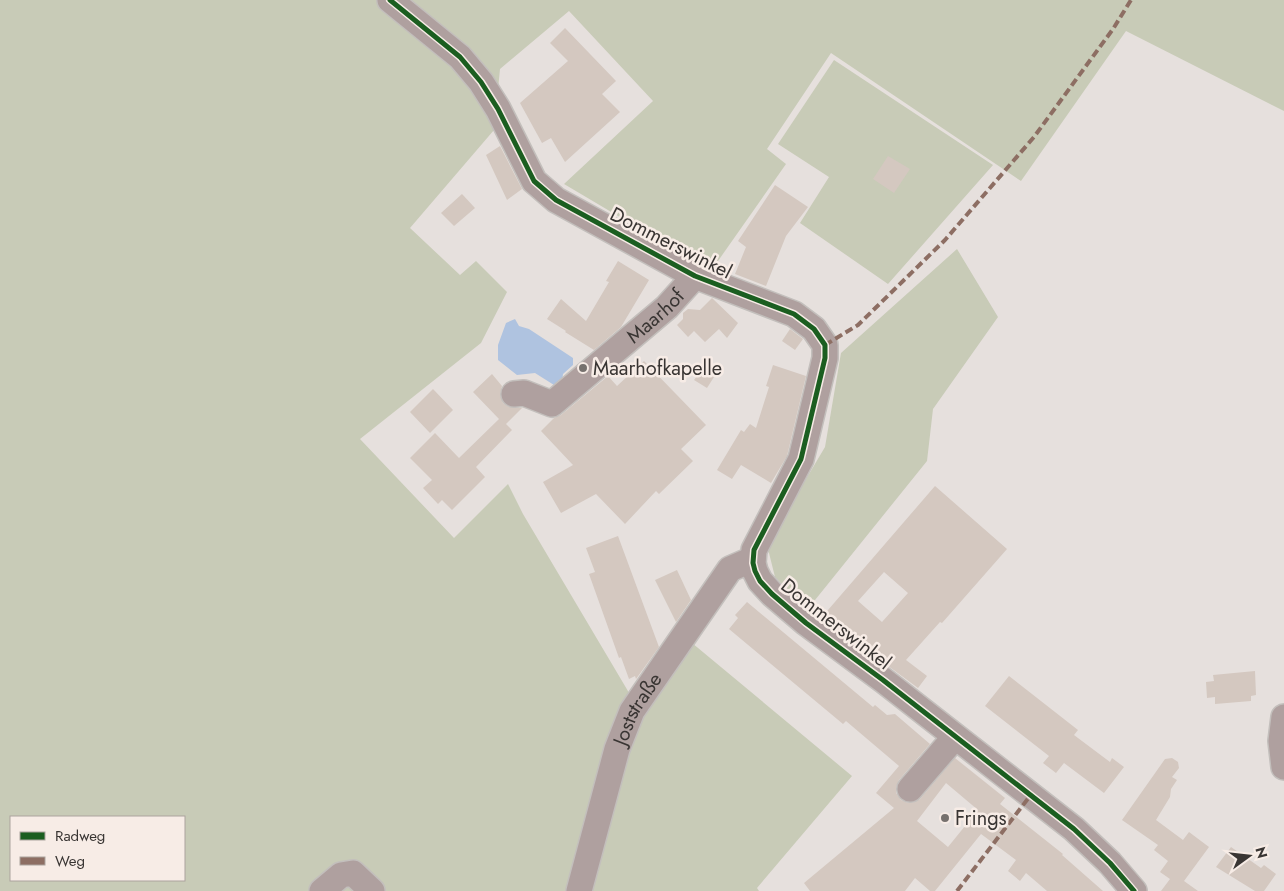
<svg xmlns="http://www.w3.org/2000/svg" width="1284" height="891" viewBox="0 0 1284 891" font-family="Jost,sans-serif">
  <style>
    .green { fill: #c8cbb7; fill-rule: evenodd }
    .water { fill: #afc3e0 }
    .building { fill: #d4c8c0; fill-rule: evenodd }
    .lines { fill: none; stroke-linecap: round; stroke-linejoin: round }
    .minor-casing { stroke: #c3bfbc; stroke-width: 28 }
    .minor { stroke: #afa09f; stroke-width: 25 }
    .quiet { stroke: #8d6e63; stroke-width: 4; stroke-dasharray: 8 4; stroke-linecap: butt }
    .cycleway-casing { stroke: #f7ece6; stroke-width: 8 }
    .cycleway { stroke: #1b5e20; stroke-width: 5 }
    .poi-dot { fill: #76716e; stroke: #f7ece6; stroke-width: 2 }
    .labels { text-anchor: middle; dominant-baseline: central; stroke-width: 5; stroke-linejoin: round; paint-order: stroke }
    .street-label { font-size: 20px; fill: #393533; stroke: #f7ece6 }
    .poi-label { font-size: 20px; fill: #393533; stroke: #f7ece6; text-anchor: start }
  </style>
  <rect width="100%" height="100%" fill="#e6e0dd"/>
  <!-- green -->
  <g class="green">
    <path d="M0,0H1284V111L1126,31L1021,181L831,53L767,149L786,164L711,271L564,184L653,101L569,11L500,69L494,130L410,228L460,275L476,261L507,292L481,343L360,439L454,538L508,484L523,514L641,713L686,638L852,776L757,888L759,891H0ZM11,817H184V880H11Z"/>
    <path d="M834,60L993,165L888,284L800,223L829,177L778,144Z"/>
    <path d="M957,249L998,317L933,409L927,461L807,610L775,577L767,545L825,447L841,353Z"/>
  </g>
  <!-- water -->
  <path class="water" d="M515,319L519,326L529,329L573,358V365L563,374L562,382L554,385L535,373L517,375L498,360V345L506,323Z"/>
  <!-- building -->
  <g class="building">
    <path d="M565,28L616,81L602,94L620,112L565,162L551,138L542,143L520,103L568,61L550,43Z"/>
    <path d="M500,146L522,189L507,200L486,155Z"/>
    <path d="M888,156L910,169L894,193L873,179Z"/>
    <path d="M775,185L808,207L786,236L766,286L735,274L746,247L738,241Z"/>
    <path d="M462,194L475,208L454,226L441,213Z"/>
    <path d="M618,261L649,280L621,327L594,350L565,332L566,331L547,319L561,299L586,321L609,282L606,281Z"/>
    <path d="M712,298L738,323L727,338L719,329L705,342L694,331L688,337L677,325L683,319V313L688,309L700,310Z"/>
    <path d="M790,329L803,339L795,350L782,341Z"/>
    <path d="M644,361L706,425L681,449L693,461L659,494L656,491L625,524L596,494L561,513L543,482L573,465L541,431L554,418L561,415L608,376L617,386Z"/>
    <path d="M773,365L806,376L787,456L771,483L741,465L732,479L717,470L741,430L744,432L750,424L756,428L769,387L766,386Z"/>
    <path d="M702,369L714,377L707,388L694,380Z"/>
    <path d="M492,374L502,386L500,395L503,403L509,407L522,408L506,424L512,430L476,467L485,477L452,510L442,500L438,504L423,488L432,480L410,458L435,433L459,458L499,419L473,392Z"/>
    <path d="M433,389L453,410L430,433L410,412Z"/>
    <path d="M935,486L1007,549L942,623L940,622L906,660L927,676L918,688L822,617ZM884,572L908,593L882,622L858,601Z"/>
    <path d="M618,536L659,647L636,679L635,676L629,679L621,657L619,658L589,574L595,572L586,548Z"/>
    <path d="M677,570L691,600L676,622L655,580Z"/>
    <path d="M747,602L873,707L875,705L887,715L895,714L930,744L899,780L896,787V793L901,800L908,803L915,802L920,799L955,758L1005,798L1000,804L1063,854L1062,855L1103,891H1047L1026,873L1020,881L1008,871L1016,860L981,834L935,891H930L915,878L905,891H810L804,883L894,808L876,793L899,766L846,721L843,724L729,629L738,618L735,615ZM946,783L978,810L948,847L917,821Z"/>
    <path d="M1255,671L1256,695L1251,696V701L1215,704V697L1207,698L1206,682L1214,681L1213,675Z"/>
    <path d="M1009,676L1078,730L1074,735L1110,762L1112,758L1124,767L1104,793L1064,763L1056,773L1043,763L1049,756L985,706Z"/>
    <path d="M1172,758L1178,762L1179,768L1172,777L1177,780L1171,789L1170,797L1156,820L1183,840L1189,832L1209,847L1184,881L1198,891H1161L1170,879L1160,872L1168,861L1154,850L1158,845L1122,820L1165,759Z"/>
    <path d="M1231,847L1261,868L1264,865L1276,874L1264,891H1255L1216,867Z"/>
  </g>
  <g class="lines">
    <!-- minor casing -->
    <g class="minor-casing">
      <g id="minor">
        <path d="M390,0L460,57L481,82L498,109L534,181L556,200L695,276L794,314L814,329L825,345V358L801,459L754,550L753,563L755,571L760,581L772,594L806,623L883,680L1074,829L1110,863L1134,891"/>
        <path id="s1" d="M514,394L524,393L552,404L667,307L695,276"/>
        <path d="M1284,717L1281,741L1284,767"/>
        <path d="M910,789L955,737"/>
        <path d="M322,891L341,875L353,873L372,891"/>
        <path id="s2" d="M579,891L617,749L632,711L730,569L753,559"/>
      </g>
    </g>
    <!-- minor -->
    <use href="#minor" class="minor"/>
    <!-- quiet -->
    <g class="quiet">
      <path d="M825,345L858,325L945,240L1034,137L1113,29L1131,0"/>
      <path d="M957,891L1030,796"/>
    </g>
    <!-- cycleway casing -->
    <g class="cycleway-casing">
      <path id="cycleway" d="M390,0L460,57L481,82L498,109L534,181L556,200L695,276L794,314L814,329L825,345V358L801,459L754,550L753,563L755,571L760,581L772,594L806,623L883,680L1074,829L1110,863L1134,891"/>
    </g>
    <!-- cycleway -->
    <use href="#cycleway" class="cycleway"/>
  </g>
  <!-- markers -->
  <g class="poi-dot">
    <circle cx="583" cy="368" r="5"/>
    <circle cx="945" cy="818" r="5"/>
  </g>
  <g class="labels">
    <!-- street labels -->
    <g class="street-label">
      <text transform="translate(671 243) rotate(27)">Dommerswinkel</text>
      <text stroke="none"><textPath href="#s1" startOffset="176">Maarhof</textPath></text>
      <text transform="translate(836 624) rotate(38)">Dommerswinkel</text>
      <text stroke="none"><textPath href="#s2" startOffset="192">Joststraße</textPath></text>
    </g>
    <!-- poi labels -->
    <g class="poi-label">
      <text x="593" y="368">Maarhofkapelle</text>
      <text x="955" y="818">Frings</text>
    </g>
  </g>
  <!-- legend -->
  <rect x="10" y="816" width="175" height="65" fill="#f7ece6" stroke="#aba39e"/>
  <rect x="20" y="832" width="25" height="8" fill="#1b5e20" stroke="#aba39e"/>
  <text x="55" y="841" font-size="15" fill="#393533">Radweg</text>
  <rect x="20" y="857" width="25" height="8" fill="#8d6e63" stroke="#aba39e"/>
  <text x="55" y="866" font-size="15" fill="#393533">Weg</text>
  <!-- north arrow -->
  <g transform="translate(1249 856) rotate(75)" stroke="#f7ece6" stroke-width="4" paint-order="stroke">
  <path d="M0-4L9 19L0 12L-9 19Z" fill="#393533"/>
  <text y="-8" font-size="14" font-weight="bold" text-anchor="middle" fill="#393533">N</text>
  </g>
</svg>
